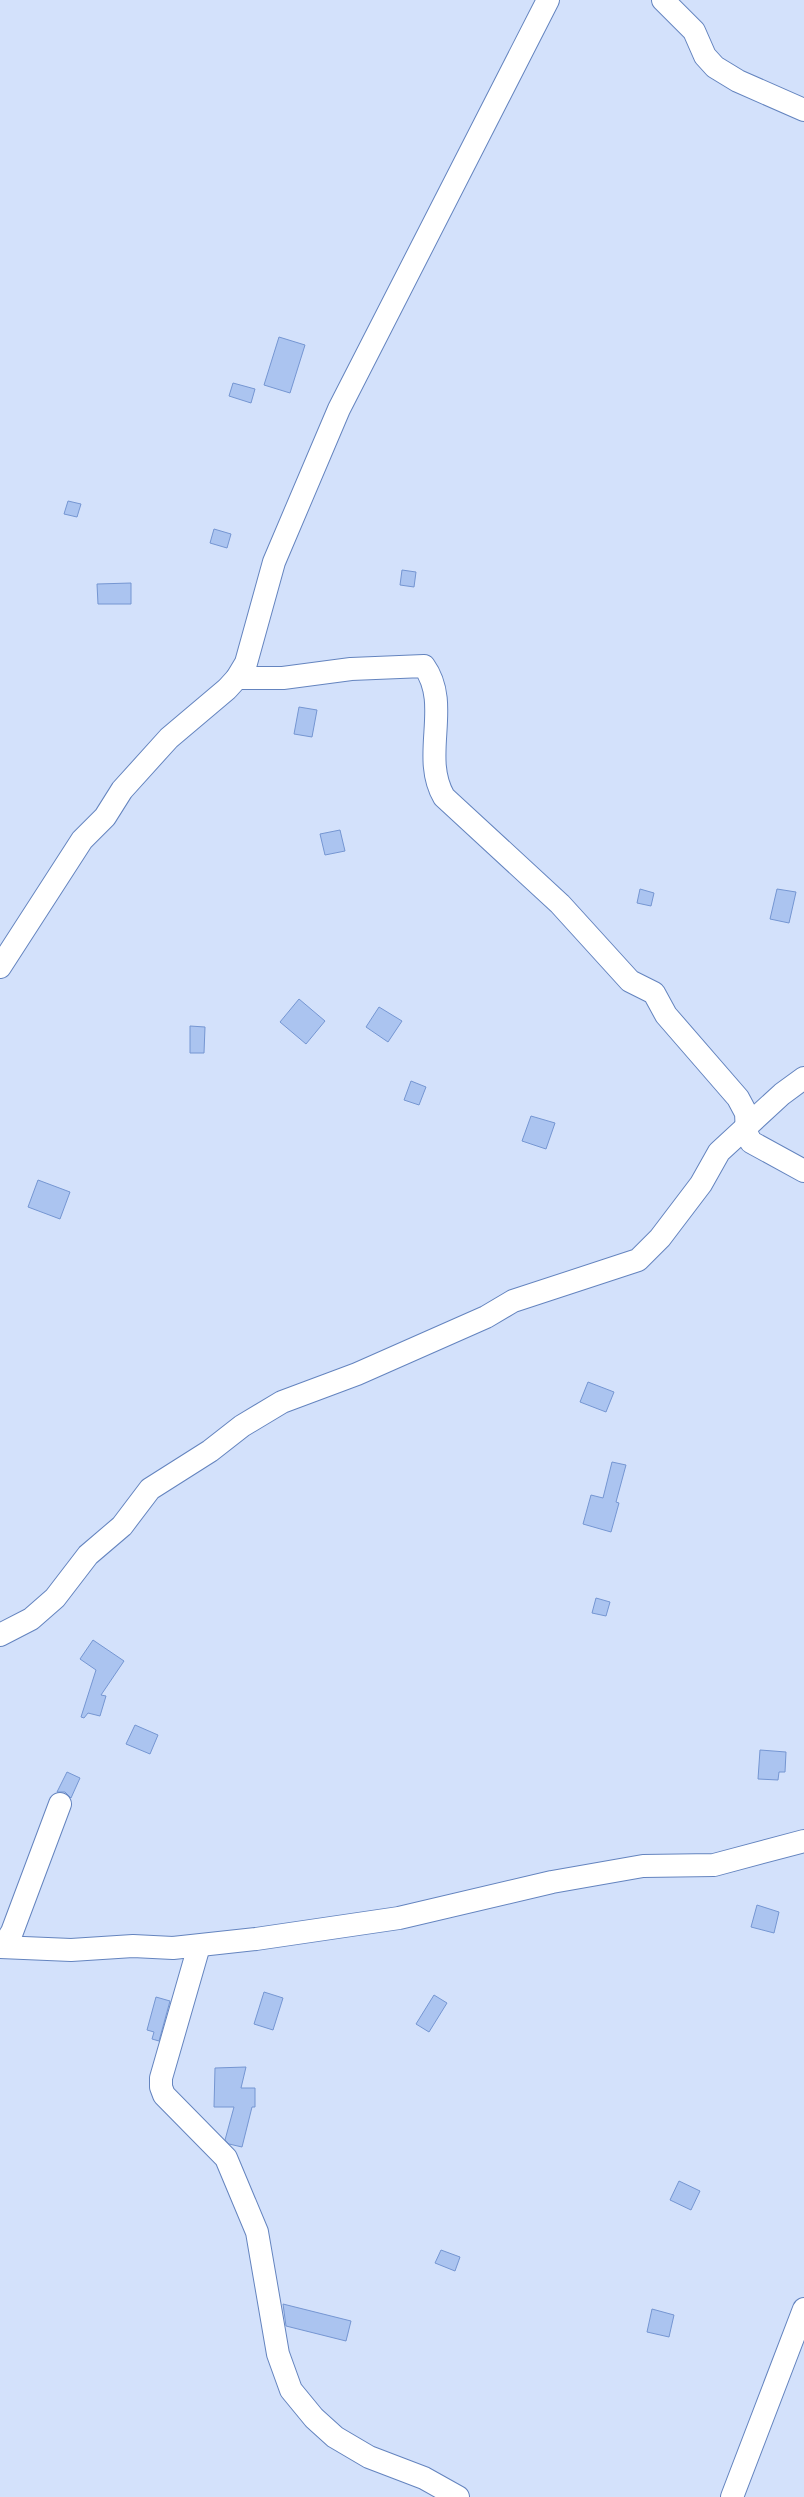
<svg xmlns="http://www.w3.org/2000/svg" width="804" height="2497" viewBox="0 0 804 2497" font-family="'Fira Sans',sans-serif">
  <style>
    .building { fill: #abc4f0; stroke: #7596d2 }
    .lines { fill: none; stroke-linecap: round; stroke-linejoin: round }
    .minor-casing { stroke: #6484bf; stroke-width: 24 }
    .minor { stroke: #fff; stroke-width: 22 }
  </style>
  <rect width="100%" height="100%" fill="#d3e1fb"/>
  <!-- building -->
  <g class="building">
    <path d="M279,337L305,345L290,393L264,385Z"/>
    <path d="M233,383L255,389L251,403L229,396Z"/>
    <path d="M68,501L81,504L77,517L64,514Z"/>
    <path d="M214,529L231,534L227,548L210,543Z"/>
    <path d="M402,570L416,572L414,587L400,585Z"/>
    <path d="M131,583V604H98L97,584Z"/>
    <path d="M299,707L317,710L312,737L294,734Z"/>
    <path d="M340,830L345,851L325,855L320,834Z"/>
    <path d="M640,889L654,893L651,906L637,903Z"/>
    <path d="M777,889L796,892L789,923L770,919Z"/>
    <path d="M299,999L325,1021L306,1044L280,1022Z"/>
    <path d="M379,1007L402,1021L388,1042L366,1027Z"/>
    <path d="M190,1026L205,1027L204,1053H190Z"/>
    <path d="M411,1081L426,1087L419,1105L404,1100Z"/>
    <path d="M531,1116L555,1123L546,1149L522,1141Z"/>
    <path d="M38,1180L70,1192L60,1219L28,1207Z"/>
    <path d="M588,1382L614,1392L606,1412L580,1402Z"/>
    <path d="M612,1462L626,1465L616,1502L619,1503L611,1532L583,1524L591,1495L603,1498Z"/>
    <path d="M596,1598L610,1602L606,1616L592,1613Z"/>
    <path d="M93,1640L124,1661L101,1695L106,1696L100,1716L88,1713L84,1718L81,1717L96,1670L80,1659Z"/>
    <path d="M135,1725L158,1735L150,1754L126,1744Z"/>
    <path d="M760,1750L786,1752L785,1772H779L778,1780L758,1779Z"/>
    <path d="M67,1772L80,1778L71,1798L65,1792H57Z"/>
    <path d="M757,1905L779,1912L774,1933L751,1927Z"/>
    <path d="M264,1992L283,1998L273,2030L254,2024Z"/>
    <path d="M434,1995L447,2003L429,2032L416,2024Z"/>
    <path d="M156,1997L170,2001L159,2041L152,2039L154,2032L147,2030Z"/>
    <path d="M246,2067L241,2088H255V2107H252L242,2147L229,2144L225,2140L234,2107H214L215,2068Z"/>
    <path d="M679,2181L700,2191L691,2210L670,2200Z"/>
    <path d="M441,2250L460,2257L455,2271L435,2263Z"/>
    <path d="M283,2304L351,2321L346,2341L286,2326Z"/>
    <path d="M652,2309L674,2315L669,2337L647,2332Z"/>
  </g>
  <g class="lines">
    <!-- minor casing -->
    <g class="minor-casing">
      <g id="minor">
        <path d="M663,0L694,31L705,56L715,67L738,81L804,110"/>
        <path d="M237,678H283L351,669L424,666C452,705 420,756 444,797L560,904L630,981L654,993L666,1015L738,1098L746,1113L747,1134L751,1142L804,1171"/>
        <path d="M0,967L82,840L105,817L122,790L169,738L227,689L237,678L246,663L274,562L339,409L548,0"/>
        <path d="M0,1635L31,1619L55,1598L88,1555L122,1526L150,1489L210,1451L242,1426L282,1402L357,1374L486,1317L513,1301L638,1260L660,1238L701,1184L719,1152L782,1094L804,1078"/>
        <path d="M199,1946L161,2078V2087L164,2095L226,2158L257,2232L278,2354L291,2390L314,2418L335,2437L369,2457L424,2478L458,2497"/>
        <path d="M0,1947L71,1950L133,1946L173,1948L256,1939L399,1918L552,1882L643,1866L714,1865L804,1841"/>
        <path d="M3,1947L12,1932L60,1804"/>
        <path d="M732,2497L804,2309"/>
      </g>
    </g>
    <!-- minor -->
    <use href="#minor" class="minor"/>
  </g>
</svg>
